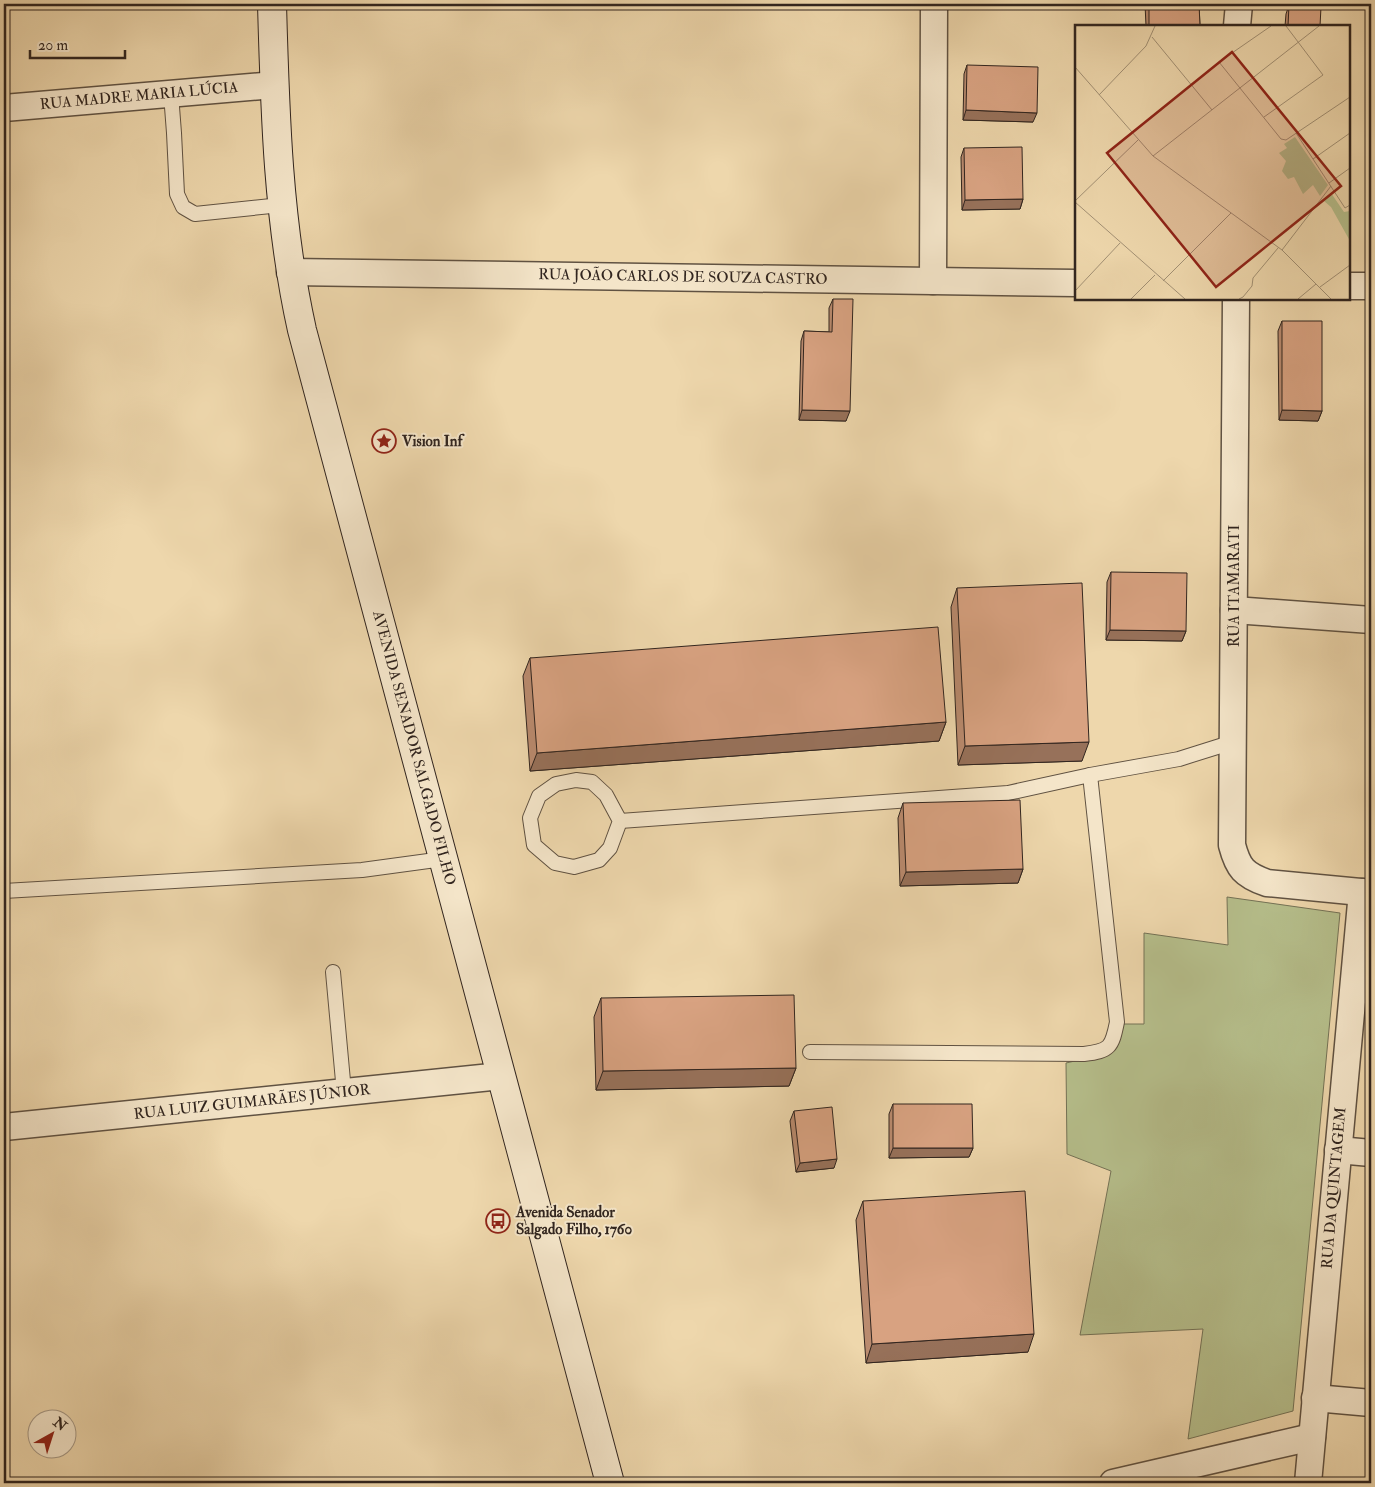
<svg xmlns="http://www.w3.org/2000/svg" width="1375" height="1487" viewBox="0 0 1375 1487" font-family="'IM FELL Double Pica',serif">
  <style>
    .green { fill: #b6bf8c; stroke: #747256 }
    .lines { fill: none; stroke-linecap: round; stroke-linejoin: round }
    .lane-casing { stroke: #605242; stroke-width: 16 }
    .street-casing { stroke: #605242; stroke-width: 29 }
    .secondary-casing { stroke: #31251f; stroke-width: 30 }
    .lane { stroke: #f4e5c9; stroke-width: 14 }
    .street { stroke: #f4e5c9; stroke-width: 26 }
    .secondary { stroke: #f4e5c9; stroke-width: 28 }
    .wall { fill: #ba8b6f; stroke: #31251f }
    .shaded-wall { fill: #97715a; stroke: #31251f }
    .building { fill: #d8a281; stroke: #31251f }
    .labels { text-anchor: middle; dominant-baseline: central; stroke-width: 4; stroke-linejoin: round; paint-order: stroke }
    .street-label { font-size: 15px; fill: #31251f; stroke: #f4e5c9 }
    .poi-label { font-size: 15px; font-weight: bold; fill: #31251f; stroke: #f4e5c9; text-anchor: start }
    .inset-road { fill: none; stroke: #a29074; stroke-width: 1 }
    .view { fill: #8f2418; fill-opacity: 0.15; stroke: #8f2418; stroke-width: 2.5 }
    .inset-edge { fill: none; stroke: #31251f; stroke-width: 2.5 }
  </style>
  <rect width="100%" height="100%" fill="#eed7ac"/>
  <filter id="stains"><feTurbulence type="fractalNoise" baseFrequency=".004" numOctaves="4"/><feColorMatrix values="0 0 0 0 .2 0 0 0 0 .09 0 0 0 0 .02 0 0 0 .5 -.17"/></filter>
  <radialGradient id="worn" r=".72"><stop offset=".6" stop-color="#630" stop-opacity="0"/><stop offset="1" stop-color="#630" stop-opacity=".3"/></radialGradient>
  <!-- green -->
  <path class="green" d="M1227,897L1340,913L1293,1411L1188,1439L1203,1329L1080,1335L1111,1171L1067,1154L1066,1063L1110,1053L1124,1024H1144V933L1228,945Z"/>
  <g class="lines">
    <!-- lane casing -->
    <g class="lane-casing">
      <g id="lane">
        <path d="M171,94L174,133L177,194L183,207L195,214L281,205"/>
        <path d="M576,780L592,782L606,795L620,821L610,848L599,860L574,867L555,863L534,845L530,818L539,796L556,784Z"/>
        <path d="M620,821L1008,793L1090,775L1179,759L1233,742"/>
        <path d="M4,891L362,870L443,859"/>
        <path d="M333,972L344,1092"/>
        <path d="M810,1052L1084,1054C1110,1051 1112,1047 1117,1022L1090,775"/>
      </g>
    </g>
    <!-- street casing -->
    <g class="street-casing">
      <g id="street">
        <path d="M1237,26L1239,4"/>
        <path d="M4,108L274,85"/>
        <path d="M290,272L1076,283"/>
        <path d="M933,281L934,4"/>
        <path d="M1349,286H1371"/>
        <path d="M1236,299L1232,845C1238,868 1244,875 1267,883L1371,893"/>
        <path d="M1234,610L1371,620"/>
        <path d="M4,1127L501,1076"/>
        <path d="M1338,1150L1371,1153"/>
        <path d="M1315,1398L1371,1403"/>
        <path d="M1113,1483L1312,1437"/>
        <path d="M1308,1483L1362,892"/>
      </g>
    </g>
    <!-- secondary casing -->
    <g class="secondary-casing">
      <path id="secondary" d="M272,4C275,114 278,222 302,330L610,1483"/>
    </g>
    <!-- lane -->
    <use href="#lane" class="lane"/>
    <!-- street -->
    <use href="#street" class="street"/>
    <!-- secondary -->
    <use href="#secondary" class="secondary"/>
  </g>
  <!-- wall -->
  <g class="wall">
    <path d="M1145,4H1199L1200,26H1146Z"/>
    <path d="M1289,5L1320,26H1285L1286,14Z"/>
    <path d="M967,65L1033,122L963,120L964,74Z"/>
    <path d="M964,148L1023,199L1020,209L962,210L961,157Z"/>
    <path d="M833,299L846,421L799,420L801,341L804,331L829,332V308Z"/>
    <path d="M1282,321L1322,411L1318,421L1279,420L1278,331Z"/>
    <path d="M1111,572L1186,631L1182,641L1106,640L1107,582Z"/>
    <path d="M957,588L1082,761L958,765L951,607Z"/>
    <path d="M530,658L946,722L939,741L530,771L523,676Z"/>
    <path d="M903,803L1023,869L1018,883L900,886L898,818Z"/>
    <path d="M601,998L796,1068L789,1086L596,1090L594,1017Z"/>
    <path d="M893,1104L973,1148L969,1157L889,1158V1114Z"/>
    <path d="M794,1111L834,1168L796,1172L790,1121Z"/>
    <path d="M863,1201L1028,1352L866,1363L856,1220Z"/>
  </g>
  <!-- shaded-wall -->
  <g class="shaded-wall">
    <path d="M966,110L1037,113L1033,122L963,120Z"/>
    <path d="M1023,199L1020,209L962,210L965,200Z"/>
    <path d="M802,410L850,411L846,421L799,420Z"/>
    <path d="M1282,410L1322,411L1318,421L1279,420Z"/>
    <path d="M1110,630L1186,631L1182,641L1106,640Z"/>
    <path d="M946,722L939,741L530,771L537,753Z"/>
    <path d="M1089,742L1082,761L958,765L965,746Z"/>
    <path d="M1023,869L1018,883L900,886L906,872Z"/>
    <path d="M796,1068L789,1086L596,1090L603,1071Z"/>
    <path d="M893,1148H973L969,1157L889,1158Z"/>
    <path d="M837,1159L834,1168L796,1172L800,1163Z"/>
    <path d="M1034,1334L1028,1352L866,1363L872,1344Z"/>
  </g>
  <!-- building -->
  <g class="building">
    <path d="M1149,4H1199L1200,26H1149Z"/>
    <path d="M1289,5L1321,7L1320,26H1288Z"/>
    <path d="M967,65L1038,67L1037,113L966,110Z"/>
    <path d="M1022,147L1023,199L965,200L964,148Z"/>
    <path d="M833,299H853L850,411L802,410L804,331L832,332Z"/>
    <path d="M1282,321H1322V411L1282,410Z"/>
    <path d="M1111,572L1187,573L1186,631L1110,630Z"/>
    <path d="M1082,583L1089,742L965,746L957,588Z"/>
    <path d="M938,627L946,722L537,753L530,658Z"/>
    <path d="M1020,800L1023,869L906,872L903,803Z"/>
    <path d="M794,995L796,1068L603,1071L601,998Z"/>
    <path d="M893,1104H972L973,1148H893Z"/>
    <path d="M832,1107L837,1159L800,1163L794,1111Z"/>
    <path d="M1025,1191L1034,1334L872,1344L863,1201Z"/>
  </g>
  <!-- icons -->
  <defs>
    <g id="sight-ring" transform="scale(1.25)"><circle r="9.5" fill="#f4e5c9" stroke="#8f2418" stroke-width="1.5"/><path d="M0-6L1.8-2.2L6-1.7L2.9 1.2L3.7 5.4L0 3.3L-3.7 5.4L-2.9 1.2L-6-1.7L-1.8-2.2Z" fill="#8f2418"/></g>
    <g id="bus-ring" transform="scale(1.25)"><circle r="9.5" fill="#f4e5c9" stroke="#8f2418" stroke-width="1.5"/><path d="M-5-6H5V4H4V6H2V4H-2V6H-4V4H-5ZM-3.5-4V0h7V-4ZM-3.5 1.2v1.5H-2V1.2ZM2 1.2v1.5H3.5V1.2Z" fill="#8f2418"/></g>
  </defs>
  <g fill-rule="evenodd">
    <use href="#sight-ring" x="384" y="441"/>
    <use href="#bus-ring" x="498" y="1221"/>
  </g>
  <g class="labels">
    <!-- street labels -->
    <g class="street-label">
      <text transform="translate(139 96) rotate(-5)">RUA MADRE MARIA LÚCIA</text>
      <text transform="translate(683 277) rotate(1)">RUA JOÃO CARLOS DE SOUZA CASTRO</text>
      <text transform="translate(1234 586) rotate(-90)">RUA ITAMARATI</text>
      <text transform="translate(414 748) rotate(75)">AVENIDA SENADOR SALGADO FILHO</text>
      <text transform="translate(252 1102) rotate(-6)">RUA LUIZ GUIMARÃES JÚNIOR</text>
      <text transform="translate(1334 1188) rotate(-85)">RUA DA QUINTAGEM</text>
    </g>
    <!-- poi labels -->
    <g class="poi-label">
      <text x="402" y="441">Vision Inf</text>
      <text x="516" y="1212">Avenida Senador<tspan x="516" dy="17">Salgado Filho, 1760</tspan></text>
    </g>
  </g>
  <!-- overview -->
  <g transform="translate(1075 25)">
    <rect width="275" height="275" fill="#eed7ac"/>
    <path d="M220,112L253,160L245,171L238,160L228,169L219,152L213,154L207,146L211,136L204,128L212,123L209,119ZM256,168L269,187L275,186V216L256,182L249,176Z" fill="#b6bf8c"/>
    <path class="inset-road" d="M196,1L144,37L206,114L211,115L275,72M77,12L137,85M0,42L78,131L207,225L256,274M24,70L71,21L80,1M189,92L248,50L211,1M221,108L270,183L275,180M78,131L244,1M238,134L275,108M254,158L275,143M0,176L63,115M0,177L110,274M207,225L256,161M88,256L156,188M245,262L275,240M0,266L45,218M56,274L80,250M164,274L168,272L177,261L178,253L203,223M223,274L241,259"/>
    <path class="view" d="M157,27L266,161L141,262L32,128Z"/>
    <rect width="275" height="275" class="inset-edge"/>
  </g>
  <!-- margin -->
  <rect width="1375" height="1487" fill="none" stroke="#eed7ac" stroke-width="20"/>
  <rect x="5" y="5" width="1365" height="1477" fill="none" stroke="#31251f" stroke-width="2.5"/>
  <rect x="10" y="10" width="1355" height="1467" fill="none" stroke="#31251f"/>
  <!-- north arrow -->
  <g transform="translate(52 1434) rotate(39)"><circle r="24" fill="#f4e5c9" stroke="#a69885"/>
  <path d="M0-4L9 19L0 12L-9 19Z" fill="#8f2418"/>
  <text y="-8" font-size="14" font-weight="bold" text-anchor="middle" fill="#31251f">N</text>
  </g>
  <!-- scale -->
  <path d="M30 50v8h95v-8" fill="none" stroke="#31251f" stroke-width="2.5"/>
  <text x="38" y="50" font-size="15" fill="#31251f" stroke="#f4e5c9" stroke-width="4" paint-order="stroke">20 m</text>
  <rect width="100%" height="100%" filter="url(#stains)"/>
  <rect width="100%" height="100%" fill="url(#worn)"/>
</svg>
